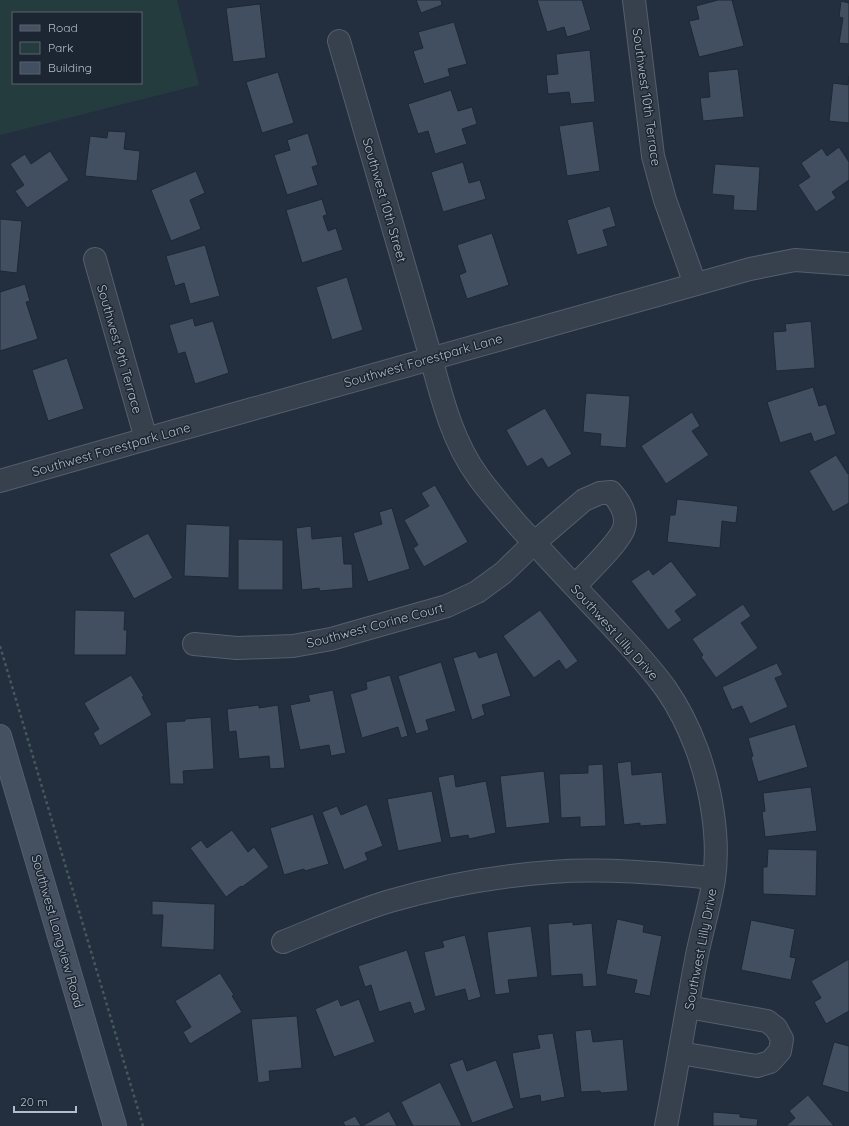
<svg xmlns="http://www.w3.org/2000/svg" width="849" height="1126" viewBox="0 0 849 1126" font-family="Quicksand,sans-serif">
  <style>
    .green { fill: #253c3f; fill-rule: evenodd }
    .building { fill: #424f60; stroke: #1e2835 }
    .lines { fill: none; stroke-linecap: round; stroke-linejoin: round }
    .street-casing { stroke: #555f6c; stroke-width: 24 }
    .secondary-casing { stroke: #555f6c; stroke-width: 24 }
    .path { stroke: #43595c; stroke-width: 2.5; stroke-dasharray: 3 3; stroke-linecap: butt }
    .street { stroke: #37414e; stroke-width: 22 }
    .secondary { stroke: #455061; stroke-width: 22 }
    .labels { text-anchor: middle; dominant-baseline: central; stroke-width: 3; stroke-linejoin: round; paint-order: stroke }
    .street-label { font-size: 13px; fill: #b3bcc9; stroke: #1c2633 }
  </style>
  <rect width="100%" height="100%" fill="#232f3e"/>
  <!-- green -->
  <path class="green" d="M0,0H177L199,85L0,135ZM13,13H141V83H13Z"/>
  <!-- building -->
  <g class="building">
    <path d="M416,0H441L442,5L421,13Z"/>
    <path d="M537,0H582L591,30L567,37L564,27L547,32Z"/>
    <path d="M718,0H732L744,46L699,57L689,21L699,19L696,6Z"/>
    <path d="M841,1L849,3V44L839,43L843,18L839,17Z"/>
    <path d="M260,4L266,58L233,62L226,8Z"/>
    <path d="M454,22L467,64L448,69L450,76L424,84L413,51L423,48L418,32Z"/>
    <path d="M590,50L595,102L571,104L569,92L548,94L546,75L558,74L556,54Z"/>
    <path d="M738,69L744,117L703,121L700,98L710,97L708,72Z"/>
    <path d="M278,72L294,123L262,133L246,82Z"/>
    <path d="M849,76V123L829,121L833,83L848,85Z"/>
    <path d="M451,90L458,111L472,107L477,124L462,129L467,144L435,154L428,131L418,134L408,104Z"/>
    <path d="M593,121L600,171L567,176L559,126Z"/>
    <path d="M108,131L126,132L124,149L140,151L137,181L85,176L90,136L107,138Z"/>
    <path d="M308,133L318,165L312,167L318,185L287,195L274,155L290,150L287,140Z"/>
    <path d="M839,147L849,162V180L832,192L836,198L816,212L798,185L810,177L801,163L822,148L827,156Z"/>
    <path d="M50,151L69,180L27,208L15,191L24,185L10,164L25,154L31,164Z"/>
    <path d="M463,162L469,183L480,180L486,199L443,212L431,172Z"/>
    <path d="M715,164L760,167L757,211L733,210L734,196L712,194Z"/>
    <path d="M196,171L205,193L190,200L201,229L171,241L151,190Z"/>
    <path d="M322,199L327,215L323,216L328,231L336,228L343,250L302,263L286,210Z"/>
    <path d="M610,206L616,226L603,230L608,246L577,255L567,220Z"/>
    <path d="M0,219L22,221L17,273L0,271Z"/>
    <path d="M492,233L509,285L467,299L459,275L466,272L457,245Z"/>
    <path d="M205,245L220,296L190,304L184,283L175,286L166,256Z"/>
    <path d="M347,277L363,330L332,340L316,287Z"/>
    <path d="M25,284L30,301L26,302L38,339L0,351V292Z"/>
    <path d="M193,318L195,326L213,321L229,373L195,384L185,352L178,354L169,325Z"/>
    <path d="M811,321L815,368L776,371L773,332L786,331L785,324Z"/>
    <path d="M67,358L84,409L48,421L32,370Z"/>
    <path d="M813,387L819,406L826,404L836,434L814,442L811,433L780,443L767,402Z"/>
    <path d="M586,393L630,396L626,448L600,446L601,434L583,432Z"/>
    <path d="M545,408L572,454L548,468L542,458L527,467L506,430Z"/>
    <path d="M692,412L700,426L692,431L709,455L666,484L641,446Z"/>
    <path d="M836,455L848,474L849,473V503L833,512L809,471Z"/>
    <path d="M435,485L468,542L424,567L413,548L418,545L404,520L429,506L421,493Z"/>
    <path d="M677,499L738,506L736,523L722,521L720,548L667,542L670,515H675Z"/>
    <path d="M392,508L410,569L368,582L353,533L382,524L379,512Z"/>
    <path d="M186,524L230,526L229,578L184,576Z"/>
    <path d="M311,526L312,539L342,536L344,564H352L353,588L320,591L319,588L302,590L296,528Z"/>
    <path d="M148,533L173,578L134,599L109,554Z"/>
    <path d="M238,539L283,540V590H238Z"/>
    <path d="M671,561L697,595L675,611L682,620L668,630L631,581L649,569L653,575Z"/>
    <path d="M743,604L751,616L741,623L758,648L716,678L701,657L703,655L692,639Z"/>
    <path d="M75,610L125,611L124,630H127L126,655H74Z"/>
    <path d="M540,610L578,661L566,670L559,660L534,678L503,636Z"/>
    <path d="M476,651L479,658L497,652L511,696L482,705L485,715L472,720L453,658Z"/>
    <path d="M441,662L456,711L426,720L429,730L416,734L398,676Z"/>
    <path d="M777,663L783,675L775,678L788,707L750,724L742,706L732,710L722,687Z"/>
    <path d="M131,675L144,696L142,697L152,715L100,746L93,733L99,729L84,703Z"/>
    <path d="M390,675L408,736L401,738L398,727L362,738L350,694L367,689L366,682Z"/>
    <path d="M333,690L346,753L331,756L329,745L300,750L290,705L310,701L308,695Z"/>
    <path d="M259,705V708L278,705L285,768L270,769L269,756L239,759L236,731L229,732L227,709Z"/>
    <path d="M211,717L214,769L183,771L184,784H170L166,722L185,721V719Z"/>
    <path d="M795,724L808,767L758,782L751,757L753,756L748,738Z"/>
    <path d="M631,761L632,775L662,772L667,824L640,826V823L624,825L617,763Z"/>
    <path d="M603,764L606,826L580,827V817L561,818L559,774L588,773V765Z"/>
    <path d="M544,771L550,823L506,828L500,776Z"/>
    <path d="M454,774L456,787L486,781L496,833L469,839L468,835L450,838L438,777Z"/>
    <path d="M811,787L817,831L765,837L762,812L765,811L763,793Z"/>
    <path d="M432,791L442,842L398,851L387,799Z"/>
    <path d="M367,804L383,846L365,853L368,860L344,870L322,812L337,806L341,815Z"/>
    <path d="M313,814L329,864L305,871L304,869L284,875L270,828Z"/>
    <path d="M232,830L248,852L254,847L269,867L242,887L241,886L226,897L190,848L201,840L207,848Z"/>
    <path d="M768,849L817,850L816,896L763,894V867H767Z"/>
    <path d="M152,901L215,904L214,950L161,947L163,915H152Z"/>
    <path d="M617,919L644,925L643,932L662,936L650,996L634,993L637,980L606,974Z"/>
    <path d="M751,920L795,929L790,957L796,958L791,980L741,970Z"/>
    <path d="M573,922V925L592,923L597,986L583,987L582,974L551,976L548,924Z"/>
    <path d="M531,926L538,977L508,980L510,993L495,995L487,932Z"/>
    <path d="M465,935L481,997L468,1001L465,989L435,997L424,952L444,947L442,941Z"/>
    <path d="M407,950L426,1010L414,1014L410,1002L379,1012L371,985L365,987L358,966Z"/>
    <path d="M849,959V1011L826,1024L814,1002L821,998L811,981Z"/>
    <path d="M220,973L234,995L232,996L242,1012L190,1044L183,1032L191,1027L175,1001Z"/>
    <path d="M338,999L341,1006L359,999L375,1042L334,1057L315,1009Z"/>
    <path d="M297,1016L302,1068L269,1071L270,1081L258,1083L251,1019Z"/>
    <path d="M591,1029L593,1042L623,1039L628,1091L601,1093L600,1091L581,1092L575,1031Z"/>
    <path d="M553,1033L565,1097L541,1102L540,1095L520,1099L512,1053L540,1048L537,1035Z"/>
    <path d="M834,1042L849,1046V1093L822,1085Z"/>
    <path d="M463,1059L467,1071L496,1060L514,1108L472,1123L449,1064Z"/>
    <path d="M440,1082L462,1126H413L401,1102Z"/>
    <path d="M808,1095L834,1126H786L795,1118L789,1111Z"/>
    <path d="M389,1111L397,1126H362Z"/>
    <path d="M713,1112L740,1114V1117L758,1119L757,1126H713Z"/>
    <path d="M355,1116L361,1126H345L343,1122Z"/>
  </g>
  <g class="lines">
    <!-- street casing -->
    <g class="street-casing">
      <g id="street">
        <path d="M634,0L653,156L665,200L695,284"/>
        <path d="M339,41L431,358C442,398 452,440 477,475C488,491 502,506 515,522C546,556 578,590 609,623C629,645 649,665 666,689C691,725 707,771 713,814C716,835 717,858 714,879C710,905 702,930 697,955C686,1012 677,1069 666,1126"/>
        <path d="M95,259L146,439"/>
        <path d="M0,481L146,439L750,269L795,260L849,264"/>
        <path d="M194,644L237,648L293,646L331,639L447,606L477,592L503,573L534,543L584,500L600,493L611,492C619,501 628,515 624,528C620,542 586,574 575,586"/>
        <path d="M283,942C318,928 353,912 390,901C442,886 497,876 551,872C605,868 660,873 714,878"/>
        <path d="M680,1053L757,1066L770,1062L780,1051L782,1039L776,1028L767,1021L688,1007"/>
      </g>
    </g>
    <!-- secondary casing -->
    <g class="secondary-casing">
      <path id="secondary" d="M0,736L115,1126"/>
    </g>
    <!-- path -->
    <path class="path" d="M0,646L143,1126"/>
    <!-- street -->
    <use href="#street" class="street"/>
    <!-- secondary -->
    <use href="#secondary" class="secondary"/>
  </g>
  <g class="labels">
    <!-- street labels -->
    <g class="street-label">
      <text transform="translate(647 97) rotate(82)">Southwest 10th Terrace</text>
      <text transform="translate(385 200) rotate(74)">Southwest 10th Street</text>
      <text transform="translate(120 349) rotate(74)">Southwest 9th Terrace</text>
      <text transform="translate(423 360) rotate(-16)">Southwest Forestpark Lane</text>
      <text transform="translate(111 449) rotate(-16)">Southwest Forestpark Lane</text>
      <text transform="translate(375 625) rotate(-15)">Southwest Corine Court</text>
      <text transform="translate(615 632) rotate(48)">Southwest Lilly Drive</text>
      <text transform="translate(58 931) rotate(74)">Southwest Longview Road</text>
      <text transform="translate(700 949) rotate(-79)">Southwest Lilly Drive</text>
    </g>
  </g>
  <!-- legend -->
  <rect x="12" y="12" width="130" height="72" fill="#1c2633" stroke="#58626f"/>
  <rect x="20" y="25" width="20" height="6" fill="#455061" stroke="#58626f"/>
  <text x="48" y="32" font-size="12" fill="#b3bcc9">Road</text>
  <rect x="20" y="42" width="20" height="12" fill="#253c3f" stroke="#58626f"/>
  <text x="48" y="52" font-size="12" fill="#b3bcc9">Park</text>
  <rect x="20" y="62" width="20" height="12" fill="#424f60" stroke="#58626f"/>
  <text x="48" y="72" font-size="12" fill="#b3bcc9">Building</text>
  <!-- scale -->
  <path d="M14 1106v6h62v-6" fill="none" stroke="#b3bcc9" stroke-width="2"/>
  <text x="20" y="1106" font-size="12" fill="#b3bcc9" stroke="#1c2633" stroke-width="3" paint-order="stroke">20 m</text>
</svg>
